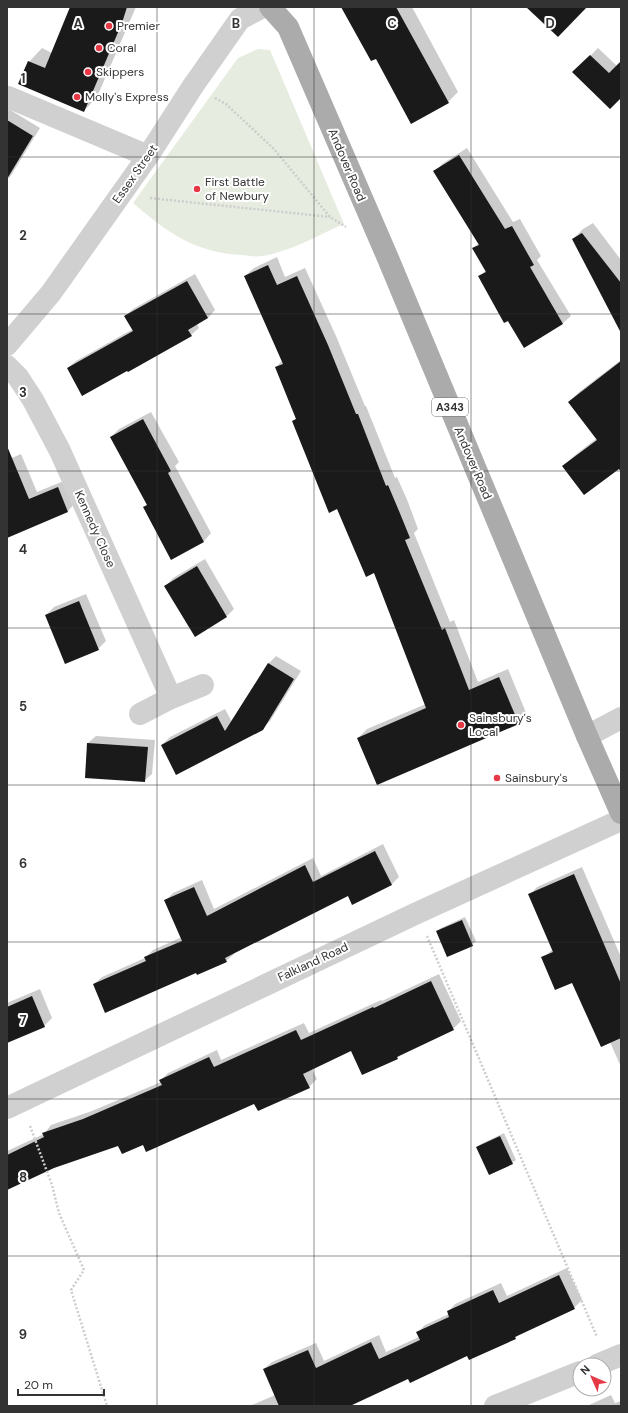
<svg xmlns="http://www.w3.org/2000/svg" width="628" height="1413" viewBox="0 0 628 1413" font-family="'DM Sans',sans-serif">
  <style>
    .green { fill: #e6ecdf }
    .shadow { fill: #0003 }
    .building { fill: #1a1a1a }
    .lines { fill: none; stroke-linecap: round; stroke-linejoin: round }
    .path { stroke: #cdcdcd; stroke-width: 2.5; stroke-dasharray: 2 2; stroke-linecap: butt }
    .minor { stroke: #d0d0d0; stroke-width: 22 }
    .major { stroke: #ababab; stroke-width: 22 }
    .grid { fill: none; stroke: #333; stroke-width: 1; stroke-opacity: 0.55 }
    .poi-dot { fill: #e63946; stroke: #fff; stroke-width: 1.5 }
    .labels { text-anchor: middle; dominant-baseline: central; stroke-width: 4; stroke-linejoin: round; paint-order: stroke }
    .shield { fill: #fff; stroke: #707070; stroke-width: 1 }
    .shield-label { font-size: 11px; font-weight: bold; fill: #333 }
    .poi-label { font-size: 12px; fill: #333; stroke: #fff; text-anchor: start }
    .street-label { font-size: 12px; fill: #333; stroke: #fff }
    .grid-label { font-size: 13px; text-anchor: middle; font-weight: bold; fill: #333; stroke: #fff; stroke-width: 4; stroke-linejoin: round; paint-order: stroke }
  </style>
  <rect width="100%" height="100%" fill="#fff"/>
  <!-- green -->
  <path class="green" d="M258,49L270,50L344,224C318,235 290,252 262,256C256,257 249,256 243,255C195,253 168,233 133,203L238,58Z"/>
  <!-- shadow -->
  <g class="shadow">
    <path d="M72,7H136L97,97L84,111L29,62L42,48L52,53Z"/>
    <path d="M343,7H412L458,92L448,102L376,57Z"/>
    <path d="M598,48L617,66L621,62V97L574,72Z"/>
    <path d="M7,108L40,128L10,177L7,180Z"/>
    <path d="M467,148L513,222L520,219L541,256L537,260L571,316L563,323L524,347L479,277L486,270L473,248L479,243L435,172L442,164Z"/>
    <path d="M593,223L621,260V323L573,239L583,229Z"/>
    <path d="M277,257L285,277L305,268L336,336L365,406H366L395,478L397,477L408,502L418,529L414,533L450,622L454,620L478,682L508,669L527,715L518,723L358,738L367,729L426,704L374,572L338,508L293,421L297,418L276,367L283,360L245,276L254,268Z"/>
    <path d="M195,274L215,310L208,318L197,324L199,328L191,335L68,368L76,361L133,329L125,316L133,309Z"/>
    <path d="M621,360V466H563L574,456L597,438L569,402L579,392Z"/>
    <path d="M151,412L179,462L175,466L211,533L204,541L171,558L145,507L148,504L111,437L119,429Z"/>
    <path d="M21,454L37,492L66,480L75,503L68,511L7,537V460Z"/>
    <path d="M205,559L234,609L227,616L166,586L173,578Z"/>
    <path d="M86,594L106,641L98,649L46,615L54,607Z"/>
    <path d="M276,656L301,671L270,721L262,729L162,745L170,737L225,709L232,722L269,663Z"/>
    <path d="M96,736L155,740L152,774L144,781L88,743Z"/>
    <path d="M383,844L399,877L391,885L348,895L233,953L234,954L226,961L196,972L94,984L102,977L145,958L153,950L182,937L165,901L173,893L202,880L214,909L313,858L321,876Z"/>
    <path d="M582,867L621,957V1067L610,1042L572,982L543,958L553,949L530,895L537,887Z"/>
    <path d="M465,917L476,941L472,945L437,931L441,928Z"/>
    <path d="M439,974L461,1021L453,1029L401,1054L397,1058L351,1049L312,1069L317,1079L309,1087L254,1102L144,1144L119,1145L54,1167L7,1189V1151L44,1134L51,1125L92,1111L161,1082V1080L168,1073L217,1050L221,1060L304,1023L309,1033L381,1000L382,1001Z"/>
    <path d="M40,989L52,1018L44,1026L7,1042V1003Z"/>
    <path d="M504,1133L516,1160L512,1163L477,1147L481,1144Z"/>
    <path d="M567,1268L582,1300L574,1308L520,1333L515,1338L467,1355L408,1378L343,1406H250L275,1395L264,1369L272,1362L316,1343L324,1361L379,1335L386,1352L419,1337L417,1333L425,1325L449,1314L448,1312L455,1304L501,1283L507,1296Z"/>
    <path d="M611,1395L615,1403L621,1401V1406H587Z"/>
  </g>
  <!-- building -->
  <g class="building">
    <path d="M70,7H127L122,23L84,112L18,84L28,61L45,68Z"/>
    <path d="M341,7H396L449,103L411,124L376,59L371,61Z"/>
    <path d="M526,7H587L558,37Z"/>
    <path d="M590,55L609,73L621,61V98L610,109L572,72Z"/>
    <path d="M7,120L33,136L7,179Z"/>
    <path d="M459,155L505,229L512,226L534,265L530,267L563,324L524,348L508,321L504,323L478,276L486,272L472,248L479,245L433,171Z"/>
    <path d="M582,233L621,283V333L572,239Z"/>
    <path d="M268,265L277,285L297,276L328,345L356,414H358L386,486L388,485L399,511L410,538L405,540L442,630L445,628L469,690L499,677L519,724L377,785L357,738L426,708L374,573L366,577L337,509L329,513L292,421L296,419L275,367L283,364L244,276Z"/>
    <path d="M187,281L208,318L188,330L192,336L128,372L127,371L82,396L67,368L133,331L124,316Z"/>
    <path d="M621,361V472L619,469L584,495L562,466L597,440L568,402Z"/>
    <path d="M143,419L171,471L168,473L204,542L171,560L143,507L147,505L110,437Z"/>
    <path d="M7,446L29,499L58,487L68,512L7,538Z"/>
    <path d="M197,566L227,617L195,637L164,586Z"/>
    <path d="M79,601L99,650L65,664L45,615Z"/>
    <path d="M268,663L294,679L263,730L176,775L161,745L217,716L225,731Z"/>
    <path d="M87,743L148,747L145,782L85,778Z"/>
    <path d="M375,851L392,885L352,905L348,896L225,958L227,962L197,975L196,973L105,1013L93,984L146,961L144,957L182,941L164,900L194,887L207,916L305,865L313,882Z"/>
    <path d="M574,874L621,984V1038L601,1047L572,983L555,990L541,957L553,952L528,894Z"/>
    <path d="M462,920L473,946L447,957L436,931Z"/>
    <path d="M431,981L454,1030L397,1057L398,1059L362,1075L351,1051L303,1074L310,1088L258,1111L254,1104L146,1152L143,1145L122,1154L118,1146L54,1168L7,1190V1155L44,1137L42,1133L83,1119L162,1085L159,1080L209,1057L214,1067L296,1030L301,1040L373,1007L374,1008Z"/>
    <path d="M32,996L45,1027L7,1043V1007Z"/>
    <path d="M500,1136L513,1164L489,1175L476,1147Z"/>
    <path d="M559,1275L575,1309L515,1337L516,1339L469,1360L467,1356L410,1383L408,1379L350,1406H279L263,1369L308,1350L316,1368L371,1342L379,1359L420,1340L416,1332L449,1317L447,1311L493,1290L499,1303Z"/>
  </g>
  <g class="lines">
    <!-- path -->
    <g class="path">
      <path d="M215,98L226,104L274,149L330,217L346,227"/>
      <path d="M150,198L330,217"/>
      <path d="M427,936L597,1337"/>
      <path d="M30,1126L52,1185L59,1213L84,1270L71,1290L107,1406"/>
    </g>
    <!-- minor -->
    <g class="minor">
      <path d="M8,97L148,156"/>
      <path d="M7,345L51,293L148,156L193,86L240,19L263,7"/>
      <path d="M7,366L18,377L33,400L60,451L171,698"/>
      <path d="M140,714L171,698L203,685"/>
      <path d="M587,736L621,718"/>
      <path d="M7,1108L417,913L621,820"/>
      <path d="M597,1365L621,1355"/>
      <path d="M495,1406L580,1372"/>
    </g>
    <!-- major -->
    <path class="major" d="M270,7L288,27L387,256L587,736L621,813"/>
  </g>
  <!-- grid -->
  <path class="grid" d="M157,7V1406M314,7V1406M471,7V1406M7,157H621M7,314H621M7,471H621M7,628H621M7,785H621M7,942H621M7,1099H621M7,1256H621"/>
  <!-- markers -->
  <g class="poi-dot">
    <circle cx="109" cy="26" r="4"/>
    <circle cx="99" cy="48" r="4"/>
    <circle cx="88" cy="72" r="4"/>
    <circle cx="77" cy="97" r="4"/>
    <circle cx="197" cy="189" r="4"/>
    <circle cx="461" cy="725" r="4"/>
    <circle cx="497" cy="778" r="4"/>
  </g>
  <g class="labels">
    <!-- shield labels -->
    <rect class="shield" x="432" y="398" width="36" height="18" rx="3"/>
    <g class="shield-label">
      <text x="450" y="407">A343</text>
    </g>
    <!-- poi labels -->
    <g class="poi-label">
      <text x="117" y="26">Premier</text>
      <text x="107" y="48">Coral</text>
      <text x="96" y="72">Skippers</text>
      <text x="85" y="97">Molly's Express</text>
      <text x="205" y="182">First Battle<tspan x="205" dy="14">of Newbury</tspan></text>
      <text x="469" y="718">Sainsbury's<tspan x="469" dy="14">Local</tspan></text>
      <text x="505" y="778">Sainsbury's</text>
    </g>
    <!-- street labels -->
    <g class="street-label">
      <text transform="translate(347 165) rotate(67)">Andover Road</text>
      <text transform="translate(135 174) rotate(-55)">Essex Street</text>
      <text transform="translate(473 463) rotate(67)">Andover Road</text>
      <text transform="translate(95 529) rotate(66)">Kennedy Close</text>
      <text transform="translate(313 962) rotate(-25)">Falkland Road</text>
    </g>
  </g>
  <g class="grid-label">
    <text x="78" y="28">A</text>
    <text x="236" y="28">B</text>
    <text x="392" y="28">C</text>
    <text x="550" y="28">D</text>
    <text x="23" y="83">1</text>
    <text x="23" y="240">2</text>
    <text x="23" y="397">3</text>
    <text x="23" y="554">4</text>
    <text x="23" y="711">5</text>
    <text x="23" y="868">6</text>
    <text x="23" y="1025">7</text>
    <text x="23" y="1182">8</text>
    <text x="23" y="1339">9</text>
  </g>
  <!-- border -->
  <rect width="628" height="1413" fill="none" stroke="#333333" stroke-width="16"/>
  <!-- north arrow -->
  <g transform="translate(592 1377) rotate(315)"><circle r="19" fill="#ffffff" stroke="#adadad"/>
  <path d="M0-3L7 15L0 10L-7 15Z" fill="#e63946"/>
  <text y="-6" font-size="11" font-weight="bold" text-anchor="middle" fill="#333333">N</text>
  </g>
  <!-- scale -->
  <path d="M18 1389v6h86v-6" fill="none" stroke="#333333" stroke-width="2"/>
  <text x="24" y="1389" font-size="12" fill="#333333" stroke="#ffffff" stroke-width="3" paint-order="stroke">20 m</text>
</svg>
